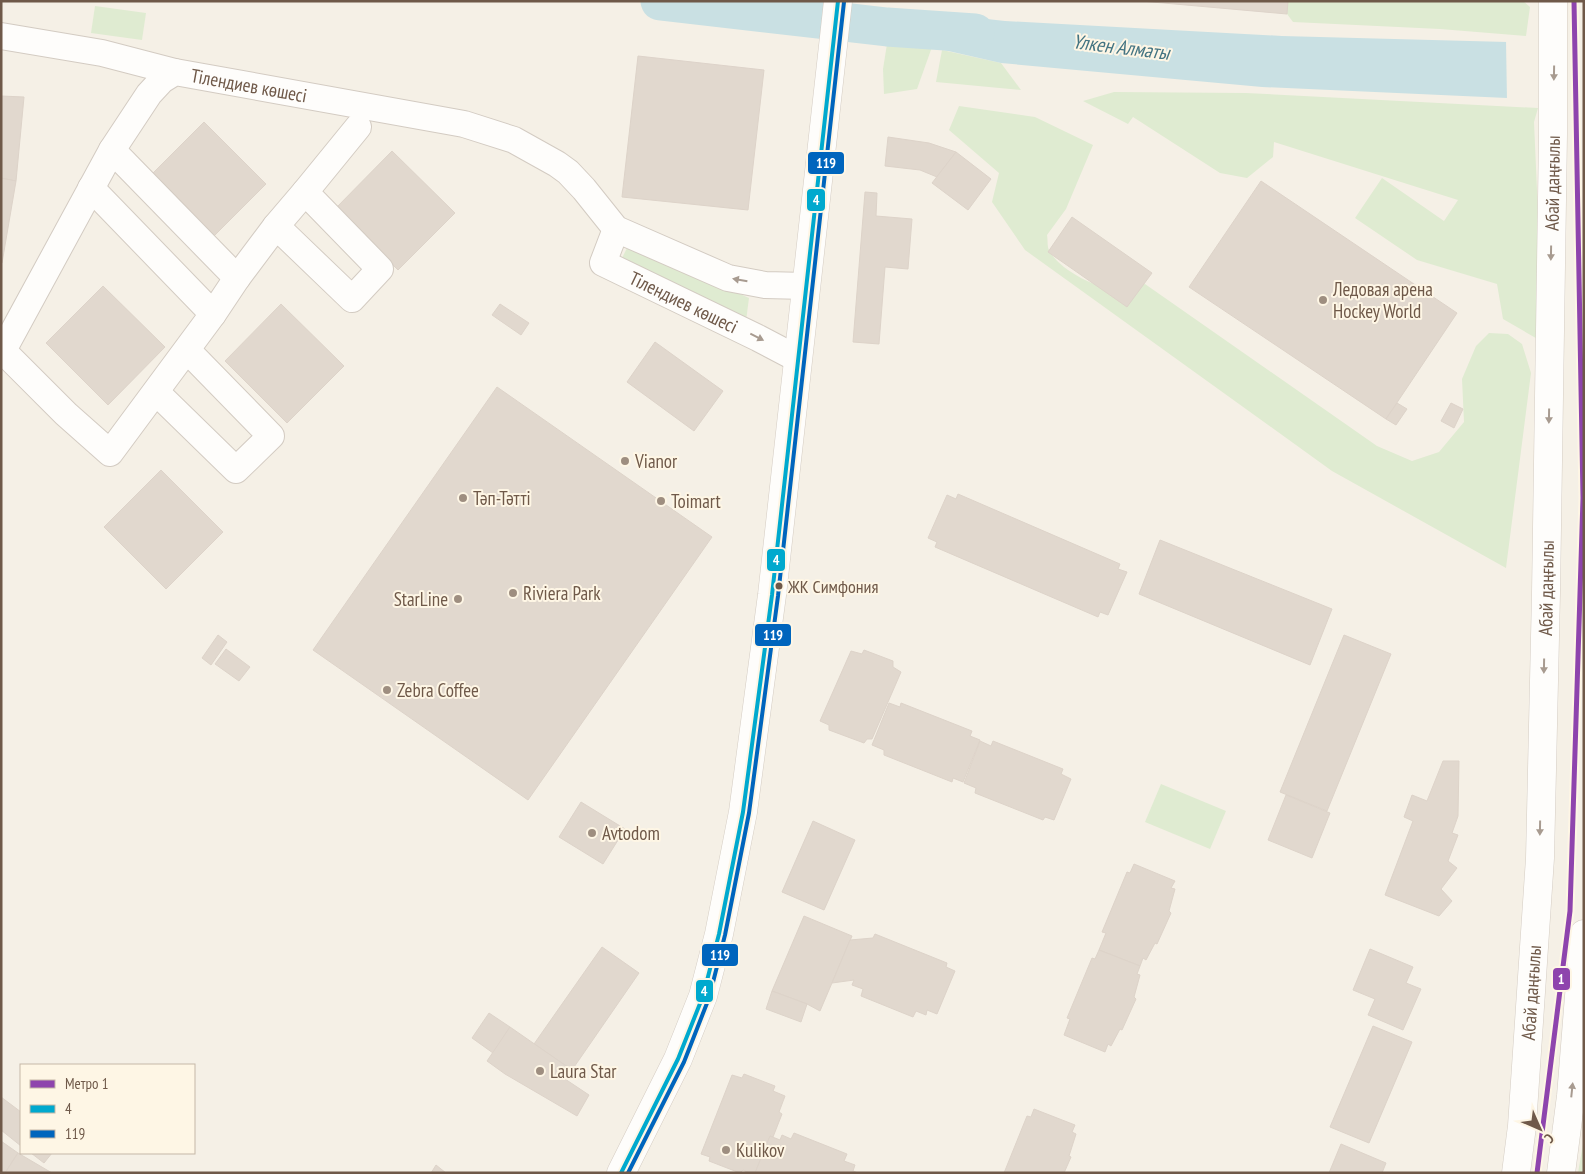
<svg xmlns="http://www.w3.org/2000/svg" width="1585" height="1174" viewBox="0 0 1585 1174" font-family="'PT Sans Narrow',sans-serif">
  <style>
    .green { fill: #dfebd1 }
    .water { fill: #c9e0e3 }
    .pier { fill: #f5f0e6 }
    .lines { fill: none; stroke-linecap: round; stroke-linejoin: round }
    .river { stroke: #c9e0e3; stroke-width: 39 }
    .building { fill: #e1d8ce; stroke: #ddd3c9 }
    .minor-casing { stroke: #d3cbc2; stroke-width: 28 }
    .secondary-casing { stroke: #d4ccc3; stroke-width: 29 }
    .minor { stroke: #fefdfb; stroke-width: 26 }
    .secondary { stroke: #fefdfb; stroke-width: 28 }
    .bus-1-casing { stroke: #fef6e5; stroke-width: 8 }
    .bus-2-casing { stroke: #fef6e5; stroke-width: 8 }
    .bus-1 { stroke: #00a9ce; stroke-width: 4 }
    .bus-2 { stroke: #0065bd; stroke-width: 4 }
    .metro-1-casing { stroke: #fef6e5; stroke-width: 9 }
    .metro-1 { stroke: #8e44ad; stroke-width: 5 }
    .oneway { fill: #a89b90 }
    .poi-dot { fill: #9e8e80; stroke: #fef6e5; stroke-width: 2 }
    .bus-dot { fill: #6f5949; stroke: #fef6e5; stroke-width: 2 }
    .labels { text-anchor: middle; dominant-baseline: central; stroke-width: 4; stroke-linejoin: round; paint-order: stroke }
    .bus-label { font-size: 18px; fill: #6f5949; stroke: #fef6e5; text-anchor: start }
    .street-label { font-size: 19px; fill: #6f5949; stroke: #fef6e5 }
    .poi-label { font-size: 19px; fill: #6f5949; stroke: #fef6e5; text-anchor: start }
    .water-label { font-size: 20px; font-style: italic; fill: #447482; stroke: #fef6e5 }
    .line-badge { stroke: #fef6e5; stroke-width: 2 }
    .badge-label { font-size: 14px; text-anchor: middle; font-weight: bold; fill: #fff }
  </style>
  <rect width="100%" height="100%" fill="#f5f0e6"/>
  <!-- green -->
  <g class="green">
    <path d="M1288,1H1523L1530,7L1526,36L1440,29L1293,22L1287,14Z"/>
    <path d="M95,6L146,13L142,40L91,33Z"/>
    <path d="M887,44L922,45L932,47L917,89L884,94L883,69Z"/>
    <path d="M942,50L1001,63L1021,90L936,82Z"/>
    <path d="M1114,92L1246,93L1538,108L1534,122L1539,236L1541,341L1503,319L1497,284L1417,260L1355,218L1382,178L1444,221L1458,200L1274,142L1273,157L1247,178L1220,173L1133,117L1128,124L1083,101Z"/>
    <path d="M959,106L1035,117L1093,145L1066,209L1047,235C1048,240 1047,246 1049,250C1052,257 1062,266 1068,270C1095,288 1113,292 1145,284L1377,446L1412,461L1439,452L1464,422L1462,379L1476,346L1489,333L1508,334L1522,344L1531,373L1506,568L1332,471L1025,250L992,202L999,173L949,130Z"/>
    <path d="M629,244L749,298L746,321L620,262Z"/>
    <path d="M1161,784L1226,811L1210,849L1145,822Z"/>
    <path d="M1584,1138V1173H1578Z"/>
  </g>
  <!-- water -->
  <path class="water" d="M924,12L1005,21L1282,36L1584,44V94L1507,98L1262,87L1001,63L922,45Z"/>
  <!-- pier -->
  <path class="pier" d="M1506,40L1584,42V96L1507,101Z"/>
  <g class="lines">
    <!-- river -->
    <path class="river" d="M660,1L887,27L975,33"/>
  </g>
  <!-- building -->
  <g class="building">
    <path d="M1141,1H1288L1287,14Z"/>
    <path d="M638,56L764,70L748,210L622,197Z"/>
    <path d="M1,96L24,97L16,181L1,178Z"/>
    <path d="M204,122L266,184L209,241L147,179Z"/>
    <path d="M888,137L929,143L956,152L937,177L920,170L885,166Z"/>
    <path d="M392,151L455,213L398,270L336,208Z"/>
    <path d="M956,152L991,179L968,210L932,183Z"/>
    <path d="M1,178L16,181L2,263L1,262Z"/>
    <path d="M1261,181L1457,313L1386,419L1189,287Z"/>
    <path d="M865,192L877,193L876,216L912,219L908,269L885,267L879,344L853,342Z"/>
    <path d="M1072,217L1152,273L1127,307L1048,252Z"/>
    <path d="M103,286L165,347L108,405L46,343Z"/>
    <path d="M281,304L344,366L287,423L225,361Z"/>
    <path d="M500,304L529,323L521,335L492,315Z"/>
    <path d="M655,342L723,391L694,431L627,382Z"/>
    <path d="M497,387L712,537L528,800L313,650Z"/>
    <path d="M1397,403L1407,409L1396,425L1386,419Z"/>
    <path d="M1451,403L1463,409L1454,428L1441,421Z"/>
    <path d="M161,470L223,532L166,589L104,527Z"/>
    <path d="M958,494L1120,564L1118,569L1127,572L1108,615L1100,612L1098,617L935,547L937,542L928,538L947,495L956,499Z"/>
    <path d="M1160,540L1332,609L1310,665L1139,594Z"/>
    <path d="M218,635L227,642L211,665L202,658Z"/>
    <path d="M1344,635L1391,654L1327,811L1280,792Z"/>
    <path d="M226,649L250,667L239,681L215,664Z"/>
    <path d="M864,650L893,661V667L901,672L872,739H867L864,743L829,730V725L820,721L851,651L862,654Z"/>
    <path d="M889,703L900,707L901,703L972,731L970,736L980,740L963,782L953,778L952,782L884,755V750L872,745Z"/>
    <path d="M980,741L991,746L993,741L1063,769L1061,774L1071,779L1054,820L1045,817L1043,820L975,793L976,788L964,783Z"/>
    <path d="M1443,761H1459L1458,816L1452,833L1458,835L1448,861L1457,868L1441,889L1452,901L1439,916L1385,895L1413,821L1404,817L1412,795L1427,801Z"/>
    <path d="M1286,795L1330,813L1312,858L1268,840Z"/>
    <path d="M581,802L625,829L603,864L559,837Z"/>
    <path d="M813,821L855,840L824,910L782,892Z"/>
    <path d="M1134,864L1175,881L1171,888L1175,889L1169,911L1171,913L1157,944L1155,943L1146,960L1143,958L1140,966L1099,950L1106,933L1102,932L1127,872L1130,873Z"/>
    <path d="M804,916L852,936L820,1011L807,1004L772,991Z"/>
    <path d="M875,934L947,963L946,967L955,971L937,1014L927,1010L926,1015L916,1011L913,1017L861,996L863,989L852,985L854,980L832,983L850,940L873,938Z"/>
    <path d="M602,947L639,973L572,1070L534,1044Z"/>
    <path d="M1370,949L1413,967L1406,983L1421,989L1403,1030L1368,1015L1375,999L1353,990Z"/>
    <path d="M1099,950L1140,966L1137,974L1140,975L1134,997L1136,999L1122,1030L1120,1029L1111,1046L1108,1044L1105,1052L1064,1035L1070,1019L1067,1018L1092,958L1095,959Z"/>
    <path d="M772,991L807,1004L801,1022L766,1009Z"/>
    <path d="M489,1013L510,1027L493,1053L472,1038Z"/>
    <path d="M1373,1026L1412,1042L1369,1143L1330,1127Z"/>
    <path d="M510,1027L572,1070L565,1079L589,1095L577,1116L505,1074L487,1061Z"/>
    <path d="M744,1074L775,1086L773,1091L785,1096L779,1112L782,1114L773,1137L770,1136L755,1173H749L743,1170L740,1173L709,1161L710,1157L701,1154L732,1075L742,1078Z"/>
    <path d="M1,1097L21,1112V1146L1,1130Z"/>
    <path d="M1034,1109L1075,1125L1072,1132L1076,1134L1069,1156L1071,1157L1064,1173H1004L1027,1116L1031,1117Z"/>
    <path d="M794,1133L847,1154L844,1161L855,1165L853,1171L858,1173H755L770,1136L780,1140L782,1135L791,1139Z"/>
    <path d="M1,1141L18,1153L5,1173H1Z"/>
    <path d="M1341,1144L1386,1163L1382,1173H1329Z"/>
    <path d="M18,1153L52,1173H5Z"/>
    <path d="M31,1153H52L44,1163Z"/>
    <path d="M436,1165L446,1173H431Z"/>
  </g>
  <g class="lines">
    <!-- minor casing -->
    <g class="minor-casing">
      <g id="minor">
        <path d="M1,36L102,53L175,72"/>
        <path d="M112,150L237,278"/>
        <path d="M276,226L305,192"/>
        <path id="s1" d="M616,229L603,263L758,338L798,359"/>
        <path d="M213,314L237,278L276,226L352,299L380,269L305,192L358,127"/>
        <path d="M3,351L66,414L110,453L213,314L91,188"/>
        <path id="s2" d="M1,354L112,150L149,94L162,80L175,72L464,124L514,140L557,164L568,172L584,189L616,229L728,278L765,285L806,286"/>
        <path d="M156,392L236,470L271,436L187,350"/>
      </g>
    </g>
    <!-- secondary casing -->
    <g class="secondary-casing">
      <g id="secondary">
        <path d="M621,1173L678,1059L703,996L719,934L743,812L772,595L838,1"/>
        <path id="s3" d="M1516,1173L1522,1126L1540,858L1546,593L1553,134V1"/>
        <path d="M1561,1173L1571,1096L1584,934"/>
      </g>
    </g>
    <!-- minor -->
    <use href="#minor" class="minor"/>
    <!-- secondary -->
    <use href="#secondary" class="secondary"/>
    <!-- bus-1 casing -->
    <g class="bus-1-casing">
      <path id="bus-1" d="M621,1173L678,1059L703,996L719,934L743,812L772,595L838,1"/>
    </g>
    <!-- bus-2 casing -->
    <g class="bus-2-casing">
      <path id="bus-2" d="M628,1173L684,1062L709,998L725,935L749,813L778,596L844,2"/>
    </g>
    <!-- bus-1 -->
    <use href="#bus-1" class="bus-1"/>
    <!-- bus-2 -->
    <use href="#bus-2" class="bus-2"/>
    <!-- metro-1 casing -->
    <g class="metro-1-casing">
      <path id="metro-1" d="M1537,1173L1570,911L1583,498L1574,1"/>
    </g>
    <!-- metro-1 -->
    <use href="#metro-1" class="metro-1"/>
  </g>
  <!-- one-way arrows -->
  <defs><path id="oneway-solid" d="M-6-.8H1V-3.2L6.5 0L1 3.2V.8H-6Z" transform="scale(1.25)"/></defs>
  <g class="oneway">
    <use href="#oneway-solid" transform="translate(1554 73) rotate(91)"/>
    <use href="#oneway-solid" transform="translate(1551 253) rotate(91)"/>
    <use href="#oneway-solid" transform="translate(740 280) rotate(-170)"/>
    <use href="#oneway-solid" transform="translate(757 337) rotate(27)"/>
    <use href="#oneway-solid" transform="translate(1549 416) rotate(91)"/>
    <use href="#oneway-solid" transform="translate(1544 666) rotate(91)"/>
    <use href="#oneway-solid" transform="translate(1540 828) rotate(91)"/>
    <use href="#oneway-solid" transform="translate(1572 1090) rotate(-84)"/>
  </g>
  <!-- markers -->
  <g class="poi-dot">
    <circle cx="1323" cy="300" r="5"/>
    <circle cx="625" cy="461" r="5"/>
    <circle cx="463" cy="498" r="5"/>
    <circle cx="661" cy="501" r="5"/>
    <circle cx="513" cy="593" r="5"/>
    <circle cx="458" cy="599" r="5"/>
    <circle cx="387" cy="690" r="5"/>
    <circle cx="592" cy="833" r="5"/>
    <circle cx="540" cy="1071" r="5"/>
    <circle cx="726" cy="1150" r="5"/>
  </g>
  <circle class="bus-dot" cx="779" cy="586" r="4.5"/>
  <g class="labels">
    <!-- bus labels -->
    <g class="bus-label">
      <text x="788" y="586">ЖК Симфония</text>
    </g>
    <!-- street labels -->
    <g class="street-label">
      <text stroke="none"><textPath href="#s2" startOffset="409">Тілендиев көшесі</textPath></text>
      <text stroke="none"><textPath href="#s3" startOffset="991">Абай даңғылы</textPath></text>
      <text stroke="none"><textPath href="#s1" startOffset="126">Тілендиев көшесі</textPath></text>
      <text stroke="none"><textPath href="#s3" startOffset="586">Абай даңғылы</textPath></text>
      <text stroke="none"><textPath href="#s3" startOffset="181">Абай даңғылы</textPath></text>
    </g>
    <!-- poi labels -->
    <g class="poi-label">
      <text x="1333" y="289">Ледовая арена<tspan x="1333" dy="22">Hockey World</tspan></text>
      <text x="635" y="461">Vianor</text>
      <text x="473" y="498">Тәп-Тәтті</text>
      <text x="671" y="501">Toimart</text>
      <text x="523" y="593">Riviera Park</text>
      <text x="448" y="599" text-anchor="end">StarLine</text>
      <text x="397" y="690">Zebra Coffee</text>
      <text x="602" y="833">Avtodom</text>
      <text x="550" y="1071">Laura Star</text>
      <text x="736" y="1150">Kulikov</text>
    </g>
    <!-- water labels -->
    <g class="water-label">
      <text transform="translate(1121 47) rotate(7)">Үлкен Алматы</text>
    </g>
  </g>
  <g class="line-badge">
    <rect x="807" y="151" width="38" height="24" rx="5" fill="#0065bd"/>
    <rect x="806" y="188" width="20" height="24" rx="5" fill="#00a9ce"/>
    <rect x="766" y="548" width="20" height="24" rx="5" fill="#00a9ce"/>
    <rect x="754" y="623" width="38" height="24" rx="5" fill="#0065bd"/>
    <rect x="701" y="943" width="38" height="24" rx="5" fill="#0065bd"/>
    <rect x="1552" y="967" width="19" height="24" rx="5" fill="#8e44ad"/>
    <rect x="695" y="979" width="19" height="24" rx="5" fill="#00a9ce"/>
  </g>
  <g class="badge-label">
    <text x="826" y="168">119</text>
    <text x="816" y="205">4</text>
    <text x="776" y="565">4</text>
    <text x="773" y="640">119</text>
    <text x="720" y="960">119</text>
    <text x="1561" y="984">1</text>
    <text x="704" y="996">4</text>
  </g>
  <!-- border -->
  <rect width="1585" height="1174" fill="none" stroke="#6f5949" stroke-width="5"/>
  <!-- legend -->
  <rect x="20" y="1064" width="175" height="90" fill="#fef6e5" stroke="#c5b7a7"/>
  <rect x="30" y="1080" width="25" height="8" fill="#8e44ad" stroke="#c5b7a7"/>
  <text x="65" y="1089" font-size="15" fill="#6f5949">Метро 1</text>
  <rect x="30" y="1105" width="25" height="8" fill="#00a9ce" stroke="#c5b7a7"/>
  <text x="65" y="1114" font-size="15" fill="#6f5949">4</text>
  <rect x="30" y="1130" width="25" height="8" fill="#0065bd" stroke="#c5b7a7"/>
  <text x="65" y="1139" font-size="15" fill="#6f5949">119</text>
  <!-- north arrow -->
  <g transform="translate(1540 1129) rotate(135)" stroke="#fef6e5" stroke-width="4" paint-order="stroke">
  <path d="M0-4L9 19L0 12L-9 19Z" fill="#6f5949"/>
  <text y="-8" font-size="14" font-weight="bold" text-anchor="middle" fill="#6f5949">С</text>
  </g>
</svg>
